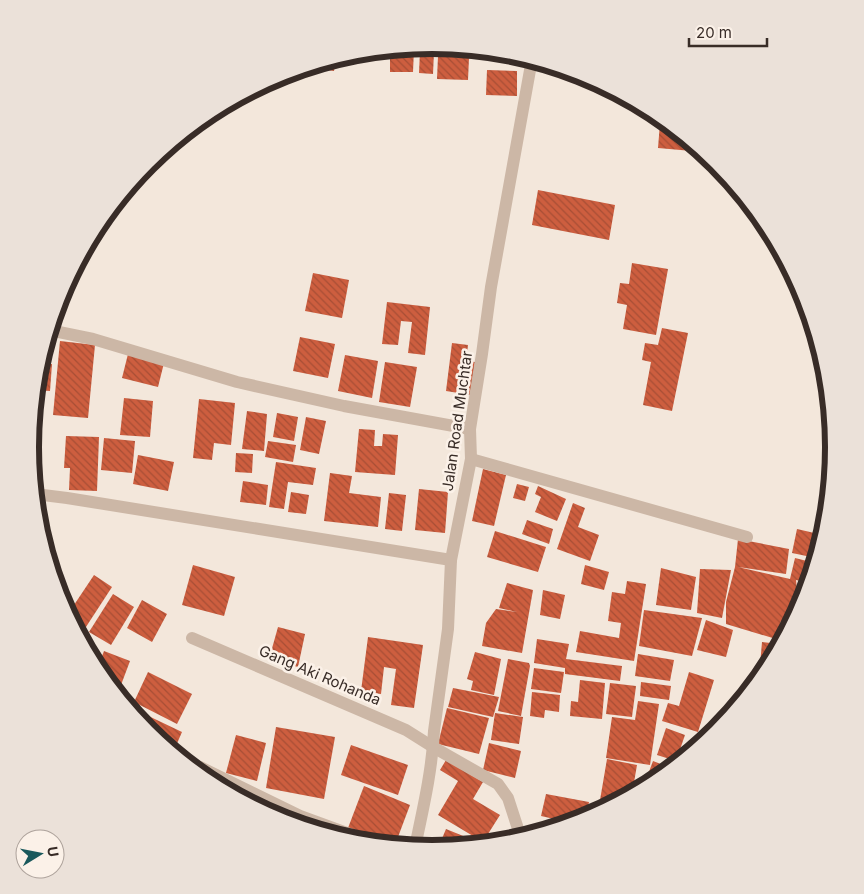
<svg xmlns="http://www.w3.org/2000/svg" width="864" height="894" viewBox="0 0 864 894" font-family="Inter,sans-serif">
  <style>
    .building { fill: url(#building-back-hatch) }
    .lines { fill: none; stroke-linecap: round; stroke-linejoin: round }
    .street { stroke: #ccb7a6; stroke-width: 12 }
    .labels { text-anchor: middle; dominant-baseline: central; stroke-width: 5; stroke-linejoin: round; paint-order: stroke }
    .street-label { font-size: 15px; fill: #382c27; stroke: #fbf1e8 }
    .rim { fill: none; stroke: #382c27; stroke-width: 6 }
  </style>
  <defs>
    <pattern id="building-back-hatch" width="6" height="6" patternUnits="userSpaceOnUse" patternTransform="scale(1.25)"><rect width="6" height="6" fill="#cd5e3f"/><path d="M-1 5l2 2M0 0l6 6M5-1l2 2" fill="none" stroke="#a74e35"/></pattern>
  </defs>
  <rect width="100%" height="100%" fill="#f3e7db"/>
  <!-- building -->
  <g class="building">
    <path d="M390,49H414L413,72H390Z"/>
    <path d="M420,51L434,52L433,74L419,73Z"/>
    <path d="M488,51L511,53L522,56L520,63L487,59Z"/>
    <path d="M438,56L469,58L468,80L437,79Z"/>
    <path d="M336,58L334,71L305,67L323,62Z"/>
    <path d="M487,70L517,71V96L486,95Z"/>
    <path d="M660,123H668L684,136V139H687L703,152L658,148Z"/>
    <path d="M538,190L615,205L609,240L532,225Z"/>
    <path d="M632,263L668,269L656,335L623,329L627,305L617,303L620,283L629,284Z"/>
    <path d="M313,273L349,280L342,318L305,311Z"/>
    <path d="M387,302L430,307L425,355L408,353L412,322L401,321L398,345L382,344Z"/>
    <path d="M662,328L688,333L672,411L643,405L651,362L642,360L645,343L658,345Z"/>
    <path d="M300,337L335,344L328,378L293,371Z"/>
    <path d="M60,341L95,345L88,418L53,415Z"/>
    <path d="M452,343L468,345L466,361L475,362L471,395L446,391Z"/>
    <path d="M128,354L164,363L158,387L122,378Z"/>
    <path d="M345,355L378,361L372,398L338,391Z"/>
    <path d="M385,362L417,367L410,407L379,402Z"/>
    <path d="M40,363L52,364L50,391L36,390Z"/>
    <path d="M124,398L153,401L150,437L120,435Z"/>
    <path d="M199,399L235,403L231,445L214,443L212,460L193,458Z"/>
    <path d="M247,411L267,414L264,451L242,449Z"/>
    <path d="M277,413L298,417L294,441L273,437Z"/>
    <path d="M306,417L326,421L319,454L300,450Z"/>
    <path d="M359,429L375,430L374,446H382L383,434L398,435L395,475L355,472Z"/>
    <path d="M66,436L99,437L97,491L69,490L70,468H64Z"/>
    <path d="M104,438L135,441L132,473L101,470Z"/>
    <path d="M268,441L296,445L293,462L265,457Z"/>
    <path d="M236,453L253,454L252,473L235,472Z"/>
    <path d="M138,455L174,462L168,491L133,484Z"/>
    <path d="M276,462L316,468L313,485L288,482L284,509L269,507Z"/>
    <path d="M483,469L506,475L494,526L472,521Z"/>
    <path d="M330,473L352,476L349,493L381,497L378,527L324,521Z"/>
    <path d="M243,481L268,485L266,505L240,502Z"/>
    <path d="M517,484L529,487L525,501L513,498Z"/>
    <path d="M538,486L566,499L557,521L535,512L541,497L535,494Z"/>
    <path d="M419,489L448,492L445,533L415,530Z"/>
    <path d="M291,492L309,495L306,514L288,512Z"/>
    <path d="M389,493L406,495L402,531L385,529Z"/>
    <path d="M573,503L585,508L578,527L599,535L590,561L557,549Z"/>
    <path d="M527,520L553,529L549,544L522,534Z"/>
    <path d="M797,529L823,535L816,558L792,553Z"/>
    <path d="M495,531L546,547L538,572L487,557Z"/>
    <path d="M738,539L789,549L786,574L738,567L790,579L795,558L815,563L809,583L796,580L799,610L791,625L781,621L776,639L726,624V602L735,567Z"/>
    <path d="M193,565L235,577L224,616L182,605Z"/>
    <path d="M585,565L609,572L604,590L581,584Z"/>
    <path d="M661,568L696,577L691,610L656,605Z"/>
    <path d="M700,569L731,570L722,618L697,613Z"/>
    <path d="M94,575L112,587L84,630L72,622L68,614Z"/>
    <path d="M627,581L646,584L634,661L576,652L580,631L619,638L621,623L608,621L612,592L625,594Z"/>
    <path d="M507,583L533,590L522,653L482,646L486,623L496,609L517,612L499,608Z"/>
    <path d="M543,590L565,595L560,619L540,615Z"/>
    <path d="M113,594L134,607L111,645L89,632Z"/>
    <path d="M142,600L167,614L152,642L127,628Z"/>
    <path d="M644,610L702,618L692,656L639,646Z"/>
    <path d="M706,620L733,630L726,657L697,650Z"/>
    <path d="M780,626L789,627L769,665H760L762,642L779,644Z"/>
    <path d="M278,627L305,634L298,667L269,659Z"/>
    <path d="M368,637L423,645L414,708L391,705L396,669L384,667L381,694L361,691Z"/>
    <path d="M537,639L569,644L566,659L622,666L620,681L565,674V668L534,663Z"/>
    <path d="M104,651L130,661L121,685L105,679L97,669Z"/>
    <path d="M475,652L501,659L494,695L471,690L473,681L467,679Z"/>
    <path d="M638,654L674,660L670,681L635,676Z"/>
    <path d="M508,659L529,663L530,666L521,716L498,711Z"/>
    <path d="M534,668L564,672L561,693L531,689Z"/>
    <path d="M148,672L192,694L177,724L134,702Z"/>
    <path d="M689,672L714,680L698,732L662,721L668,703L679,706Z"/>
    <path d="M580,680L605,683L602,719L570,716L571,701L578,702Z"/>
    <path d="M641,682L671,686L669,700L640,696Z"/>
    <path d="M610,683L636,686L632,717L606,714Z"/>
    <path d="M453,688L499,697L493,717L448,707Z"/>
    <path d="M532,692L560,695L559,712L545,710L544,718L530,716Z"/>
    <path d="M638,701L659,704L650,765L606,758L612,717L635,720Z"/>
    <path d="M447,708L489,718L479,754L438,744Z"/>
    <path d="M138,711L182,732L175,748L160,742L148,731L135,716Z"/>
    <path d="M495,713L523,717L519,744L491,740Z"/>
    <path d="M276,727L335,737L324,799L266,788Z"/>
    <path d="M666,728L685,735L676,761L657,755Z"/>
    <path d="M236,735L266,743L257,781L226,773Z"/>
    <path d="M489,743L521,751L515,778L483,770Z"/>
    <path d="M351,745L408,765L398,795L341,775Z"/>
    <path d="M607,759L637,765L632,794L607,807L599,806Z"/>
    <path d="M446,760L483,782L473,799L500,815L483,842L438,815L458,781L440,770Z"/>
    <path d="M653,761L671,768L655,781L643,788Z"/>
    <path d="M364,786L410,805L395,845L348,828Z"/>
    <path d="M546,794L589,802L586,818L572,823L541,816Z"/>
    <path d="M446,829L483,844L438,848Z"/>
  </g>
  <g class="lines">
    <!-- street -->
    <g class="street">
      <path d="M49,330L93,339L237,382L344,406L470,429"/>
      <path d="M471,459L747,537"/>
      <path d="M35,494L67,498L451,560"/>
      <path d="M192,638L406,730L433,747L498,784L508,798L521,838"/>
      <path d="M200,767L300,816L374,843"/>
      <path d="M415,847C423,809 432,771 434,731L448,629L451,560L471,459L470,429L482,354L491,287L532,59"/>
    </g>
  </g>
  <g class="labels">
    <!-- street labels -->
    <g class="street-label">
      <text transform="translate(457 421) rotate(-82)">Jalan Road Muchtar</text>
      <text transform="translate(320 675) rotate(23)">Gang Aki Rohanda</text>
    </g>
  </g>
  <!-- crop -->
  <path d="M0 0H864V894H0ZM39 447a393 393 0 1 1 786 0a393 393 0 1 1-786 0Z" fill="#ebe1d9" fill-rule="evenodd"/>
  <path class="rim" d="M39 447a393 393 0 1 1 786 0a393 393 0 1 1-786 0Z"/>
  <!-- north arrow -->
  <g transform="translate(40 854) rotate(80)"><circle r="24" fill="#fbf1e8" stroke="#ada29b"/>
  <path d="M0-4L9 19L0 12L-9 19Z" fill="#1a595c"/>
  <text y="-8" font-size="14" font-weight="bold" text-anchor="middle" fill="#382c27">U</text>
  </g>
  <!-- scale -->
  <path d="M689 38v8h78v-8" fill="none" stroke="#382c27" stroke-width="2.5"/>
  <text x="696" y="38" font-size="15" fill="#382c27" stroke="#fbf1e8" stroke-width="4" paint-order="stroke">20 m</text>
</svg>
